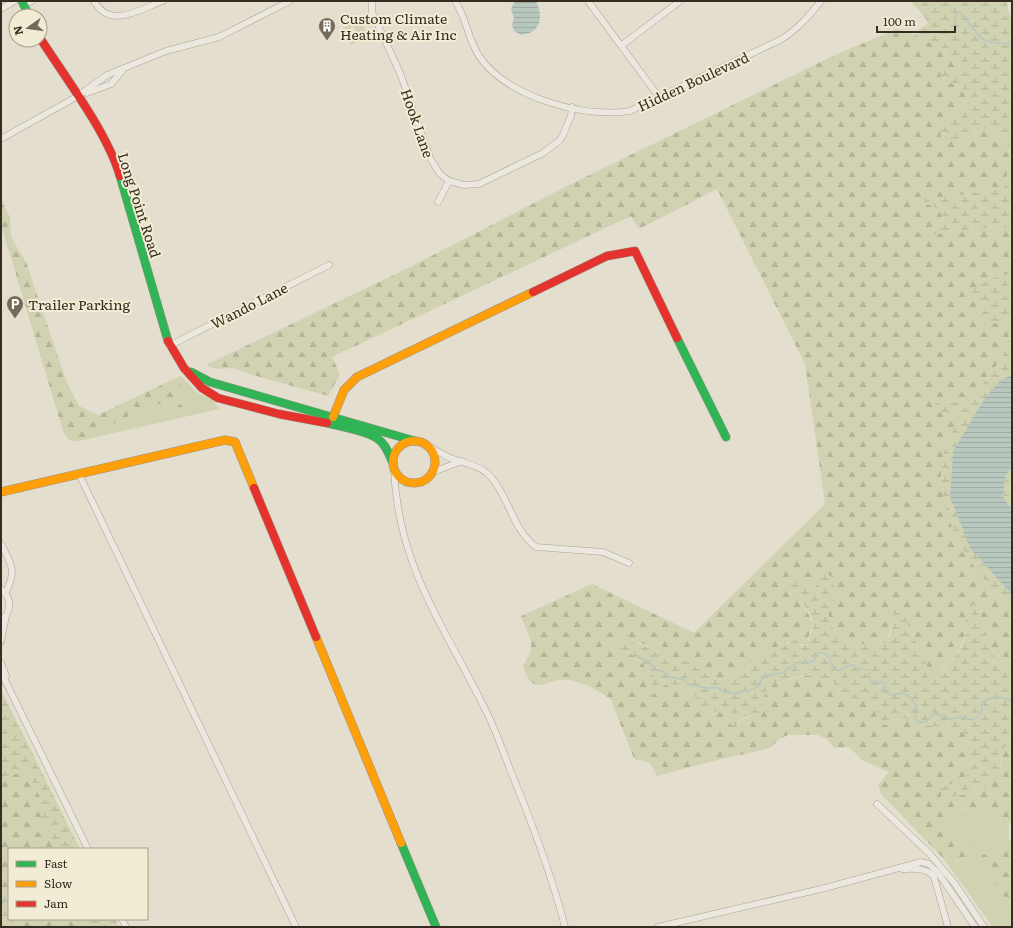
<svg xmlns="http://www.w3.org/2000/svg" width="1013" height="928" viewBox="0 0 1013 928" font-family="Literata,serif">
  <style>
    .green { fill: #d0d2b1 }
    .forest { fill: url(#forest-firs) }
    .wetland { fill: url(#wetland-marsh) }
    .water { fill: url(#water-rules) }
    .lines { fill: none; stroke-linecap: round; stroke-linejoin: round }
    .stream { stroke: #b8c8bf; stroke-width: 1.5 }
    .street-casing { stroke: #a8a396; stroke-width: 7 }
    .fast-casing { stroke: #989286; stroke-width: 9 }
    .slow-casing { stroke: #989286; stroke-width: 9 }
    .jam-casing { stroke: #989286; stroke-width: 9 }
    .street { stroke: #ece8df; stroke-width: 6 }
    .fast { stroke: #30b455; stroke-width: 8 }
    .slow { stroke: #ff9f0a; stroke-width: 8 }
    .jam { stroke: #e5322d; stroke-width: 8 }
    .labels { text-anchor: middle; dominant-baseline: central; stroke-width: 4; stroke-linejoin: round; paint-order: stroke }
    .poi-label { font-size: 14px; fill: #362c1f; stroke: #f3ecd4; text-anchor: start }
    .street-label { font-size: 14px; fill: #362c1f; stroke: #f3ecd4 }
  </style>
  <defs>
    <pattern id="forest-firs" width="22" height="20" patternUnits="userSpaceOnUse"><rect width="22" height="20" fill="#d0d2b1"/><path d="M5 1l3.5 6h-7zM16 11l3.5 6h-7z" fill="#b3b498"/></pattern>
    <pattern id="wetland-marsh" width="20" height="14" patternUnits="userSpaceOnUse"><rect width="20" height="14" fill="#d0d2b1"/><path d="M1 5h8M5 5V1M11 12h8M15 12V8" fill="none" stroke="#b3b498"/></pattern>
    <pattern id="water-rules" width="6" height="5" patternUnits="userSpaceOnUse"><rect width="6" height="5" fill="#b8c8bf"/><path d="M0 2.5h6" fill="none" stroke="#9faca4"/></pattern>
  </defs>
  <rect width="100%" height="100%" fill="#e3dece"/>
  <!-- green -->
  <g class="green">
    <path d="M360,20L368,36L360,40L352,24Z"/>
    <path d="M350,25L358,41L351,45L343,28Z"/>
    <path d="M181,376L198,393L214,400L219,409L79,441L155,403L181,411L185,408L177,402L170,388L180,380L178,377Z"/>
    <path d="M976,807L994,809L1009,825V839H1007L1006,847L983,865L1012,907V927H993L943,858C962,862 963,862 976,849L955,837L948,831C947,810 959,811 976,807Z"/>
  </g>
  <!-- forest -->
  <g class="forest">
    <path d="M897,29L916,35L920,40L940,45L947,56L958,63L960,67L957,70H951L941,78L966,91L970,100L959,113L949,121L966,138L985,129L997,132L1008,145L1010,163L1004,188L954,196L936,198L924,195L925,203L939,209L943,218L935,229L926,231L934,235L955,230L968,231L1002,226L1012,231V272L994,280H990L973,301H979L985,306L986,311L984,315L992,324L1011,318V333L1002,357L991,374L976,392L958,402L949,401L947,412L955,413L958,420L945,448L941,475L994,591L1012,610V666L1008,670L1003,671L998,666L977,607L968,610C967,635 961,660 935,671L927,666L899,605C891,618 893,630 885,643L852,645L841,639L833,629L828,613L834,599L818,588V593L803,585L789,592C801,602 809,611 813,625L808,638V645L788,642L781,649L756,659L746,669L725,684L699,669L687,660C679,661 669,661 662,657C659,655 656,651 653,649C639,640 622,639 610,650C634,650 640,660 654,677L650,690L654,695C661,680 679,683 691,692C696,696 699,703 702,708L728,714L731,725L736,729C740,716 748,717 761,715L765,692L771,684C799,679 811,666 838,687L840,693L872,699L878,707L876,715L886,725C892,722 897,718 904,718C909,719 913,723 918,724C940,730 951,721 971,738L968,773L961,782L954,783L944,788L942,798L956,797L979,790L1001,764L1003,749L1012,740V825L1004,822L994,809C975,807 946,804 948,831L955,837L976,849C963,862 962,862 943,858L882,795L878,785L889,772L862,760L849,747L834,748L827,739L818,735H788L779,739L770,748L709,762L657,776C652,765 650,760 636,760L633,756L611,700C603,692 579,680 567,680C544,678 534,700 523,666L531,651V641L521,616L592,584L694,633L825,504L805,364L717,189L639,229L631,216L332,357L340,374L328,396L253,375L233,368L216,369L206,365L410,267L565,187L837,54Z"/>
    <path d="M1,200L10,217L11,237L26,262L67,383L79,406L98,415L178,377L180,380V385L170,389L177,402L185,408L186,411H181L155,403L79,441C70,442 67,439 63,431L1,224Z"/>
    <path d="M27,771L42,801L36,805L56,849H9L8,898L1,894V781L4,777Z"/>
    <path d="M1007,839H1012V907L983,865L982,855C995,852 1005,855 1007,839Z"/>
    <path d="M14,919H82L89,927H12Z"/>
  </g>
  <!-- wetland -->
  <g class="wetland">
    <path d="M911,1H1007L1008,10L1012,18V231L1002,226L968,231L955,230L934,235L925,234V231L935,229L943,218L939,209L925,203L924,195C951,201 977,190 1004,188C1008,176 1013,157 1007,144C1005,140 1000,136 997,132L985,129L966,138L954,140L941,137L940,128L959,113L970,100L966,91L941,78L940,73L946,68L957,70L960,67L958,63L947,56L940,45L920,40L916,35L918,30L928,24C925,15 917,9 911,1Z"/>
    <path d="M1012,272V320L1011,318L992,324H982L979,318L986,311L985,306L979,301L970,300V294C984,278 993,280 1012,272Z"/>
    <path d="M1012,330V375L1001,380L953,451L950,496L970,548L1012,595V610C998,596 983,581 972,564C949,531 934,488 945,448C948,439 954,429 958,420L955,413H939L935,403L939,401L958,402L976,392L991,374L1002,357Z"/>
    <path d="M1012,467V509L1003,497L1005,477Z"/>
    <path d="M824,573L831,576L834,582V599L828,613L833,629L841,639L852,645L885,643L891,633L894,607L899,605L927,666L935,671C949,666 962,651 965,637C968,626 964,611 973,604L977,607L998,666L1003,671L1008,670L1012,666V740C1010,742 1005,745 1004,749C999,757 1002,768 997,776C989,790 957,798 941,798V788L949,784L961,782L968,773L971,738C951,721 939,730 918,724C913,723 909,719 904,718C897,718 892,722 886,725L878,723L876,715L878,707L872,699C859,698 842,702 838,687L833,683L825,684C808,667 792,680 771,684L765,692L761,715L744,717L738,722L736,730L731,725L728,714L702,708C699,703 696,696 691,692C679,683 661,680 654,696L650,690L654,677C641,661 633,648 610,651L626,635L630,641L653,649L663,658L679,661L687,660L699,669L725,683L746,669L765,650C779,652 784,644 796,640L801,646L808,645C808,638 812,634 813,627C815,613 798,600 789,592V584L795,580L818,593L816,582Z"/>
    <path d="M1,690L80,849H56L36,805L42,801L27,771L4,777L1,781Z"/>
    <path d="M1,894L9,898V919H14L12,927H1Z"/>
    <path d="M82,919H115L119,927H89Z"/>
  </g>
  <!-- water -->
  <g class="water">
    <path d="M515,1H536C544,17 541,33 521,35L514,31L512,25L514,18L511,9Z"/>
    <path d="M1012,375V467L1005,477L1003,497L1012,509V595L970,548L950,496L953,451L985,398L1001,380Z"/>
  </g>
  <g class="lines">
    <!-- stream -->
    <g class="stream">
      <path d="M957,28L955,18L957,12L961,13L982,39L989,42L1012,44"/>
      <path d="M637,657L647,660L656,670L662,671L670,677L685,680L688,684L706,688H718L725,692L736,693L753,689L759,686L763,676L782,673L798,662H814L816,653C829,651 830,660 834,669L839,670L852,665C858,669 863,668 869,671L870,681C875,684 879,681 884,683L886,692L891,695L903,693L911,698L917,707L915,719L919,722H926L933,715L938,714L949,719L961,717L973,720L981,714L983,702C992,697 1003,695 1012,702"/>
      <path d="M1,904L9,900"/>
    </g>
    <!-- street casing -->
    <g class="street-casing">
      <g id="street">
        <path d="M94,1C110,30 140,9 163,1"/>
        <path d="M372,1V12L400,73L430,158L440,174L449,181L464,185L479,184L543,153L559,141L563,135L571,116L572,107"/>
        <path d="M455,1C467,18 468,42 481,59C511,98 583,118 630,111L780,40C797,30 808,17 821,1"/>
        <path d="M588,1L659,97"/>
        <path d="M23,5L32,1"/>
        <path d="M1,9L15,1"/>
        <path d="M622,45L680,1"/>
        <path d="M87,93L111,84L122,71"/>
        <path d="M1,139L78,96L107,75L166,51L219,37L290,1"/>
        <path d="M438,202L449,181"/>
        <path d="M169,346L329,265"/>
        <path d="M428,446C436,450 445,456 453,459C464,463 477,465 487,473C509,494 511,528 536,547L603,552L629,563"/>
        <path d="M394,467C397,566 445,627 486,711C495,729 502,748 509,767C531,820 551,872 565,927"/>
        <path d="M433,472L462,461"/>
        <path d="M79,474L296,927"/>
        <path d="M1,544C12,565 17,571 5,594"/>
        <path d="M1,589C12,598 12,612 1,620"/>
        <path d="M1,641L6,616"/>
        <path d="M1,663L6,676"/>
        <path d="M1,672L88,849"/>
        <path d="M877,804L929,853L955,884L984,927"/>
        <path d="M902,869C914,869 926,867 934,877L948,927"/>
        <path d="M122,919L126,927"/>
        <path d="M658,927L825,888L921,862L929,864L939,874L975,927"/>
      </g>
    </g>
    <!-- fast casing -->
    <g class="fast-casing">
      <g id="fast">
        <path d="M22,1L29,16"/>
        <path d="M120,176L168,341"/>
        <path d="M677,338L726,437"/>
        <path d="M191,372L210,382L415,441"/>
        <path d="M327,423C341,427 367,430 378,439C386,444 389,455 393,463"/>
        <path d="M401,843L436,927"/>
      </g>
    </g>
    <!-- slow casing -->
    <g class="slow-casing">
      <g id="slow">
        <path d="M333,417L344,390L357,377L533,292"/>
        <circle cx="414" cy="462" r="21"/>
        <path d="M1,492L225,440L235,442L254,488"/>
        <path d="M316,637L401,843"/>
      </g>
    </g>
    <!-- jam casing -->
    <g class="jam-casing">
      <g id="jam">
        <path d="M40,38C65,77 107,132 120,176"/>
        <path d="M533,292L607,256L635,251L677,338"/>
        <path d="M168,341L184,368L202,388L218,398L279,414L327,423"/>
        <path d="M254,488L316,637"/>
      </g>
    </g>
    <!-- street -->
    <use href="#street" class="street"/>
    <!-- fast -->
    <use href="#fast" class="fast"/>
    <!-- slow -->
    <use href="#slow" class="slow"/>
    <!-- jam -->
    <use href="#jam" class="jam"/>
  </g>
  <!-- icons -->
  <defs>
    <g id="building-pin" transform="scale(0.9)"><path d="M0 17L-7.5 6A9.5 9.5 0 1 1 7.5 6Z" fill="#736a5c" stroke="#f3ecd4"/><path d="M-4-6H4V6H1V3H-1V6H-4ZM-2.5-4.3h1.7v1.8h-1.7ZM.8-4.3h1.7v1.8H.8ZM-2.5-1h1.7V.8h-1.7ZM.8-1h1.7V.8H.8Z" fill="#fff"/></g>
    <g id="parking-pin" transform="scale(0.9)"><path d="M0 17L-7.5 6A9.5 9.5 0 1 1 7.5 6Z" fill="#736a5c" stroke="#f3ecd4"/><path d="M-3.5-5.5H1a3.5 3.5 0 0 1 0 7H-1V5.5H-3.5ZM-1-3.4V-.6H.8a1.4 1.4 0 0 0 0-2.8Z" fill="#fff"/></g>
  </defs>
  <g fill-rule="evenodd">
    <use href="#building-pin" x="327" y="26"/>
    <use href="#parking-pin" x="15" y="304"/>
  </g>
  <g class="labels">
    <!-- poi labels -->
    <g class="poi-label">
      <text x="340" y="18">Custom Climate<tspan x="340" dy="16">Heating &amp; Air Inc</tspan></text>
      <text x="28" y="304">Trailer Parking</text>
    </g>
    <!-- street labels -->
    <g class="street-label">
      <text transform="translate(693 81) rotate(-25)">Hidden Boulevard</text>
      <text transform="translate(418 123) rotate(71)">Hook Lane</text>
      <text transform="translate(140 205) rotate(72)">Long Point Road</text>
      <text transform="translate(249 305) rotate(-27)">Wando Lane</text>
    </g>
  </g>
  <!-- border -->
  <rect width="1013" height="928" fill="none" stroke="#362c1f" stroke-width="4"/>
  <!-- legend -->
  <rect x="8" y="848" width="140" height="72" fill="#f3ecd4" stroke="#a79f8c"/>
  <rect x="16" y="861" width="20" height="6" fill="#30b455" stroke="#a79f8c"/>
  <text x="44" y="868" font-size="12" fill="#362c1f">Fast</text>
  <rect x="16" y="881" width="20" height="6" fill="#ff9f0a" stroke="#a79f8c"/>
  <text x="44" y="888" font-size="12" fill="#362c1f">Slow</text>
  <rect x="16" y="901" width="20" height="6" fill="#e5322d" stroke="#a79f8c"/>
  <text x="44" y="908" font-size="12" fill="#362c1f">Jam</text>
  <!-- north arrow -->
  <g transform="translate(28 28) rotate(256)"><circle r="19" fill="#f3ecd4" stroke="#a79f8c"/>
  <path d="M0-3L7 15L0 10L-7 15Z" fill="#736a5c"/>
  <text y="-6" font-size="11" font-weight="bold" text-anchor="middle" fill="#362c1f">N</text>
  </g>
  <!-- scale -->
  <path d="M877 26v6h78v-6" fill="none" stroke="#362c1f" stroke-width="2"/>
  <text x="883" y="26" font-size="12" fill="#362c1f" stroke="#f3ecd4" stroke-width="3" paint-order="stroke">100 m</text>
</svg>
